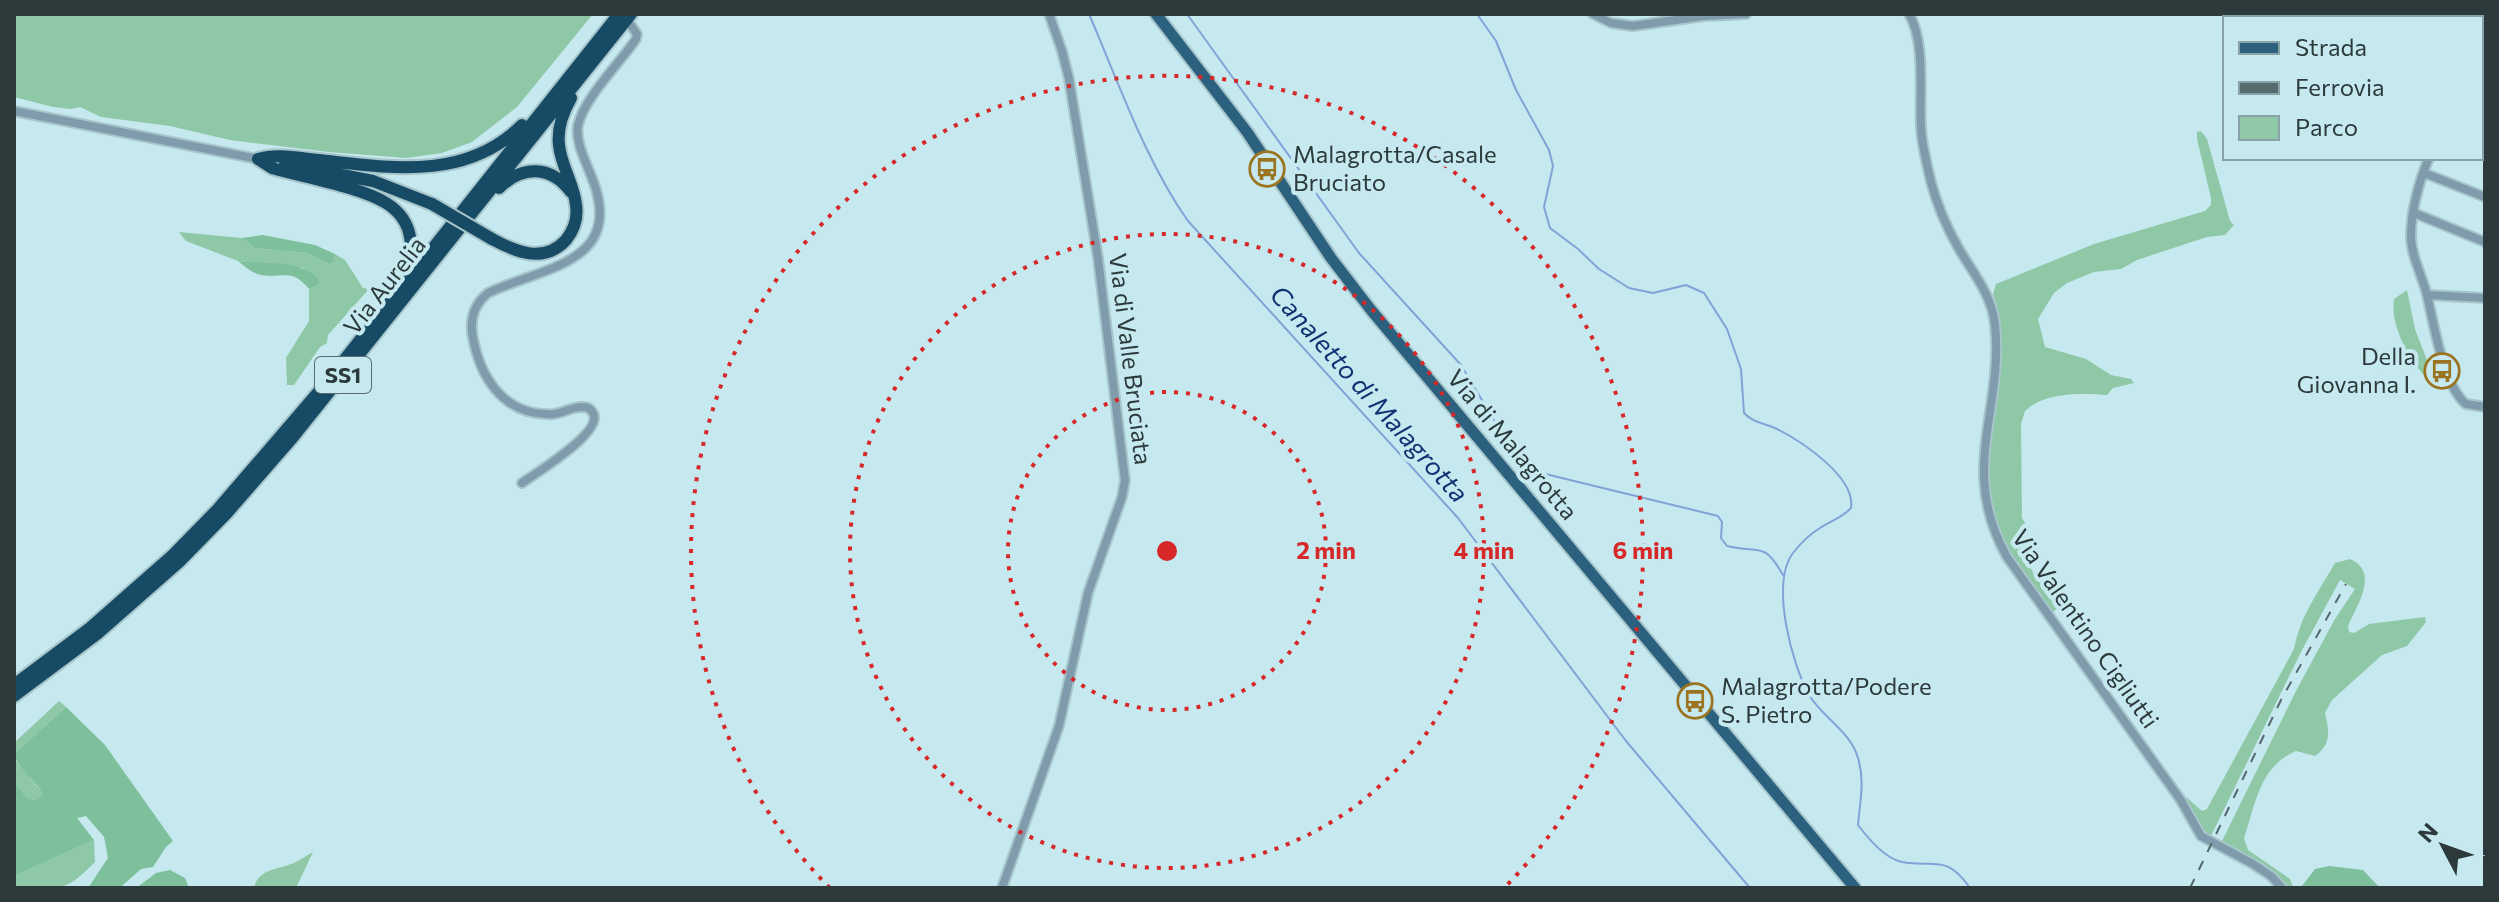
<svg xmlns="http://www.w3.org/2000/svg" width="2499" height="902" font-family="Commissioner,sans-serif">
<style>
.green{fill:#8fc8a7}
.forest{fill:#7dc09b}
.lines{fill:none;stroke-linecap:round;stroke-linejoin:round}
.stream{stroke:#82a2d8;stroke-width:2}
.minor-casing{stroke:#a7c6cb;stroke-width:12}
.major-casing{stroke:#a7c6cb;stroke-width:15}
.highway-casing{stroke:#a7c6cb;stroke-width:16}
.minor{stroke:#809bac;stroke-width:8}
.major{stroke:#2b607e;stroke-width:11}
.highway{stroke:#174a65;stroke-width:12}
.rail{stroke:#566a6d;stroke-width:2;stroke-dasharray:10 10;stroke-linecap:butt}
.highway-bridge-casing{stroke:#a7c6cb;stroke-width:16;stroke-linecap:butt}
.highway-bridge{stroke:#174a65;stroke-width:12}
.ring{fill:none;stroke:#d62828;stroke-width:4;stroke-dasharray:4 8}
.labels{text-anchor:middle;stroke-width:8;stroke-linejoin:round;paint-order:stroke}
.shield{fill:#c6e9ef;stroke:#5a6e72;stroke-width:2}
.shield-label{font-size:22px;font-weight:bold;fill:#2c3a3c}
.poi-label{font-size:24px;fill:#2c3a3c;stroke:#c6e9ef;text-anchor:start}
.street-label{font-size:24px;fill:#2c3a3c;stroke:#c6e9ef}
.water-label{font-size:26px;font-style:italic;fill:#0f3272;stroke:#c6e9ef}
.centre{fill:#d62828;stroke:#c6e9ef;stroke-width:4}
.ring-label{font-size:24px;text-anchor:middle;font-weight:bold;fill:#d62828;stroke:#c6e9ef;stroke-width:8;stroke-linejoin:round;paint-order:stroke}
</style>
<rect width="100%" height="100%" fill="#c6e9ef"/>
<!-- green -->
<path class="green" d="M16 14H593L517 107 472 142 442 153 406 158 329 152 230 140 170 126 101 117 80 107 71 109 53 107 14 97Z
M2201 131 2207 139 2230 221 2234 225 2225 235 2207 237 2137 260 2121 269 2094 272 2067 283 2054 293 2038 319 2045 347 2086 359 2111 375 2131 379 2134 383 2113 388 2107 395C2082 393 2044 392 2025 411L2021 424 2022 518 2029 529C2024 550 2027 563 2038 582L2062 587 2069 597 2050 615C2021 573 1989 531 1984 477 1983 466 1987 452 1988 441 1994 394 2010 339 1993 294L1996 284 2094 244 2205 211 2211 205V198L2197 139V132Z
M179 232 242 238 255 248 307 253 329 264 334 262 335 254 345 260 363 288 369 289 328 335 327 343 320 347 294 385H287L286 358 309 321V289L320 284 303 268 238 261 186 241Z
M2407 290 2415 329 2438 389C2415 371 2389 329 2394 299Z
M2350 559C2380 572 2357 605 2348 626L2349 632 2354 633 2369 624 2425 617 2426 622 2407 646 2382 655 2332 700 2325 713C2329 731 2332 744 2315 756L2296 751C2259 767 2256 803 2244 838L2248 850 2290 879 2293 887 2287 888C2269 868 2246 853 2220 845L2297 689 2335 619 2355 589 2340 580 2301 652 2210 838 2204 836 2184 798 2186 797 2202 811 2207 809 2294 649C2300 616 2319 591 2335 563Z
M59 701 66 707 14 754V743Z
M14 758 44 795 35 800 25 798 14 781Z
M94 840 95 862C63 895 58 888 14 888V876Z
M313 852 296 888H254C258 868 279 870 296 862 302 859 307 855 313 852Z"/>
<!-- forest -->
<path class="forest" d="M263 235 315 245 335 254 334 262 329 264 307 253 255 248 242 238Z
M238 261C260 264 313 259 320 284L309 289C291 267 283 279 261 275 252 273 245 267 238 261Z
M66 707 105 745 173 841 166 847 153 867 141 869 122 886 88 888 108 858 104 837 86 816 77 818 94 840 14 876V781L26 798 35 800 43 795C36 780 20 772 14 754Z
M2329 866 2363 870 2380 888H2304L2302 886 2315 869Z
M170 870 185 878 189 888H136L156 873Z"/>
<g class="lines">
<!-- stream -->
<path class="stream" d="M1089 14C1118 81 1146 162 1188 221L1458 518 1626 741 1750 888
M1187 14 1359 253 1461 365 1516 457 1533 471 1718 516 1722 522 1721 538 1727 546C1760 554 1763 540 1783 575
M1477 14 1496 41 1516 90 1549 150 1553 166 1544 207 1550 228 1578 249 1599 269 1629 288 1653 293 1686 285 1704 293 1727 329 1741 369 1744 413C1753 423 1765 423 1777 429 1801 441 1856 477 1851 508 1842 518 1830 521 1820 528 1810 534 1800 544 1793 553 1770 584 1792 664 1809 695 1822 717 1851 732 1858 758 1865 781 1860 801 1858 825 1868 838 1884 858 1902 862 1934 868 1946 853 1970 888"/>
<defs>
<path id="minor" d="M1593 14 1611 23 1633 26 1704 16 1746 14
M1909 14C1926 42 1919 95 1921 128 1922 145 1927 165 1931 182 1937 205 1947 228 1959 249 1973 273 1992 295 1995 325 2004 411 1958 469 2007 557L2180 799 2201 836 2253 864 2271 876 2282 888
M2436 14 2438 18
M2481 68 2485 70
M14 111 258 159
M2481 133 2485 134
M2429 158C2419 181 2411 211 2411 236 2411 256 2422 275 2427 295 2434 324 2443 385 2466 404L2485 407
M2424 173 2485 197
M2414 213 2485 242
M2427 295 2485 298
M522 483C536 473 604 432 593 413 591 409 588 407 583 407 573 406 564 413 554 414 508 417 483 383 474 343 469 324 472 306 488 293 543 267 626 263 592 178 586 162 575 142 578 125 585 97 620 63 636 39L637 34 630 24
M1002 888 1059 726 1088 593 1122 497 1125 480 1098 258 1069 79 1062 51 1049 14"/>
<path id="major" d="M1156 14 1247 132 1331 258 1371 310 1855 888"/>
<path id="highway" d="M258 159C278 153 298 158 319 160 390 168 466 181 522 125
M258 159 272 168C303 177 360 187 386 203 414 220 418 254 400 279
M285 164 373 181 432 204
M499 188C522 165 551 165 571 192
M492 239C516 252 544 264 566 240 574 230 578 218 576 205 574 184 561 166 559 145 557 128 563 112 571 98
M14 685 90 628 173 555 218 509 322 388 619 14
M14 696 97 634 179 562 226 514 293 437 631 14"/>
</defs>
<!-- minor casing -->
<use href="#minor" class="minor-casing"/>
<!-- major casing -->
<use href="#major" class="major-casing"/>
<!-- highway casing -->
<use href="#highway" class="highway-casing"/>
<!-- minor -->
<use href="#minor" class="minor"/>
<!-- major -->
<use href="#major" class="major"/>
<!-- highway -->
<use href="#highway" class="highway"/>
<!-- rail -->
<path class="rail" d="M2190 888 2281 700 2346 584"/>
<defs>
<path id="highway-bridge" d="M432 204 492 239"/>
</defs>
<!-- highway-bridge casing -->
<use href="#highway-bridge" class="highway-bridge-casing"/>
<!-- highway-bridge -->
<use href="#highway-bridge" class="highway-bridge"/>
</g>
<!-- distance rings -->
<g class="ring">
<circle cx="1167" cy="551" r="159"/>
<circle cx="1167" cy="551" r="317"/>
<path d="M830 888A476 476 0 1 1 1504 888"/>
</g>
<!-- icons -->
<defs>
<symbol id="bus-ring" viewBox="-11 -11 22 22"><circle r="9.5" fill="#c6e9ef" stroke="#9b7421" stroke-width="1.5"/><path d="M-5-6H5V4H4V6H2V4H-2V6H-4V4H-5ZM-3.5-4V0h7V-4ZM-3.5 1.2v1.5H-2V1.2ZM2 1.2v1.5H3.5V1.2Z" fill="#9b7421"/></symbol>
</defs>
<g fill-rule="evenodd">
<use href="#bus-ring" x="1247" y="149" width="40" height="40"/>
<use href="#bus-ring" x="2422" y="351" width="40" height="40"/>
<use href="#bus-ring" x="1675" y="681" width="40" height="40"/>
</g>
<g class="labels">
<!-- shield labels -->
<rect class="shield" x="315" y="357" width="56" height="36" rx="6"/>
<g class="shield-label">
<text x="343" y="383">SS1</text>
</g>
<!-- poi labels -->
<g class="poi-label">
<text x="1293" y="163">Malagrotta/Casale<tspan x="1293" dy="28">Bruciato</tspan></text>
<text x="2416" y="365" text-anchor="end">Della<tspan x="2416" dy="28">Giovanna I.</tspan></text>
<text x="1721" y="695">Malagrotta/Podere<tspan x="1721" dy="28">S. Pietro</tspan></text>
</g>
<!-- street labels -->
<g class="street-label">
<text transform="translate(385 286) rotate(-52)" y="8">Via Aurelia</text>
<text transform="translate(1130 359) rotate(83)" y="8">Via di Valle Bruciata</text>
<text transform="translate(1512 445) rotate(50)" y="8">Via di Malagrotta</text>
<text transform="translate(2085 629) rotate(55)" y="8">Via Valentino Cigliutti</text>
</g>
<!-- water labels -->
<g class="water-label">
<text transform="translate(1369 394) rotate(48)" y="9">Canaletto di Malagrotta</text>
</g>
</g>
<circle cx="1167" cy="551" r="12" class="centre"/>
<g class="ring-label">
<text x="1326" y="559">2 min</text>
<text x="1484" y="559">4 min</text>
<text x="1643" y="559">6 min</text>
</g>
<!-- border -->
<rect width="2499" height="902" fill="none" stroke="#2c3a3c" stroke-width="32"/>
<!-- legend -->
<rect x="2223" y="16" width="260" height="144" fill="#c6e9ef" stroke="#88a3a7" stroke-width="2"/>
<rect x="2239" y="42" width="40" height="12" fill="#2b607e" stroke="#88a3a7" stroke-width="2"/>
<text x="2295" y="56" font-size="24" fill="#2c3a3c">Strada</text>
<rect x="2239" y="82" width="40" height="12" fill="#566a6d" stroke="#88a3a7" stroke-width="2"/>
<text x="2295" y="96" font-size="24" fill="#2c3a3c">Ferrovia</text>
<rect x="2239" y="116" width="40" height="24" fill="#8fc8a7" stroke="#88a3a7" stroke-width="2"/>
<text x="2295" y="136" font-size="24" fill="#2c3a3c">Parco</text>
<!-- north arrow -->
<g transform="translate(2443 846) rotate(311)" stroke="#c6e9ef" stroke-width="6" paint-order="stroke">
<path d="M0-6L14 30L0 20L-14 30Z" fill="#2c3a3c"/>
<text y="-12" font-size="22" font-weight="bold" text-anchor="middle" fill="#2c3a3c">N</text>
</g>
</svg>
